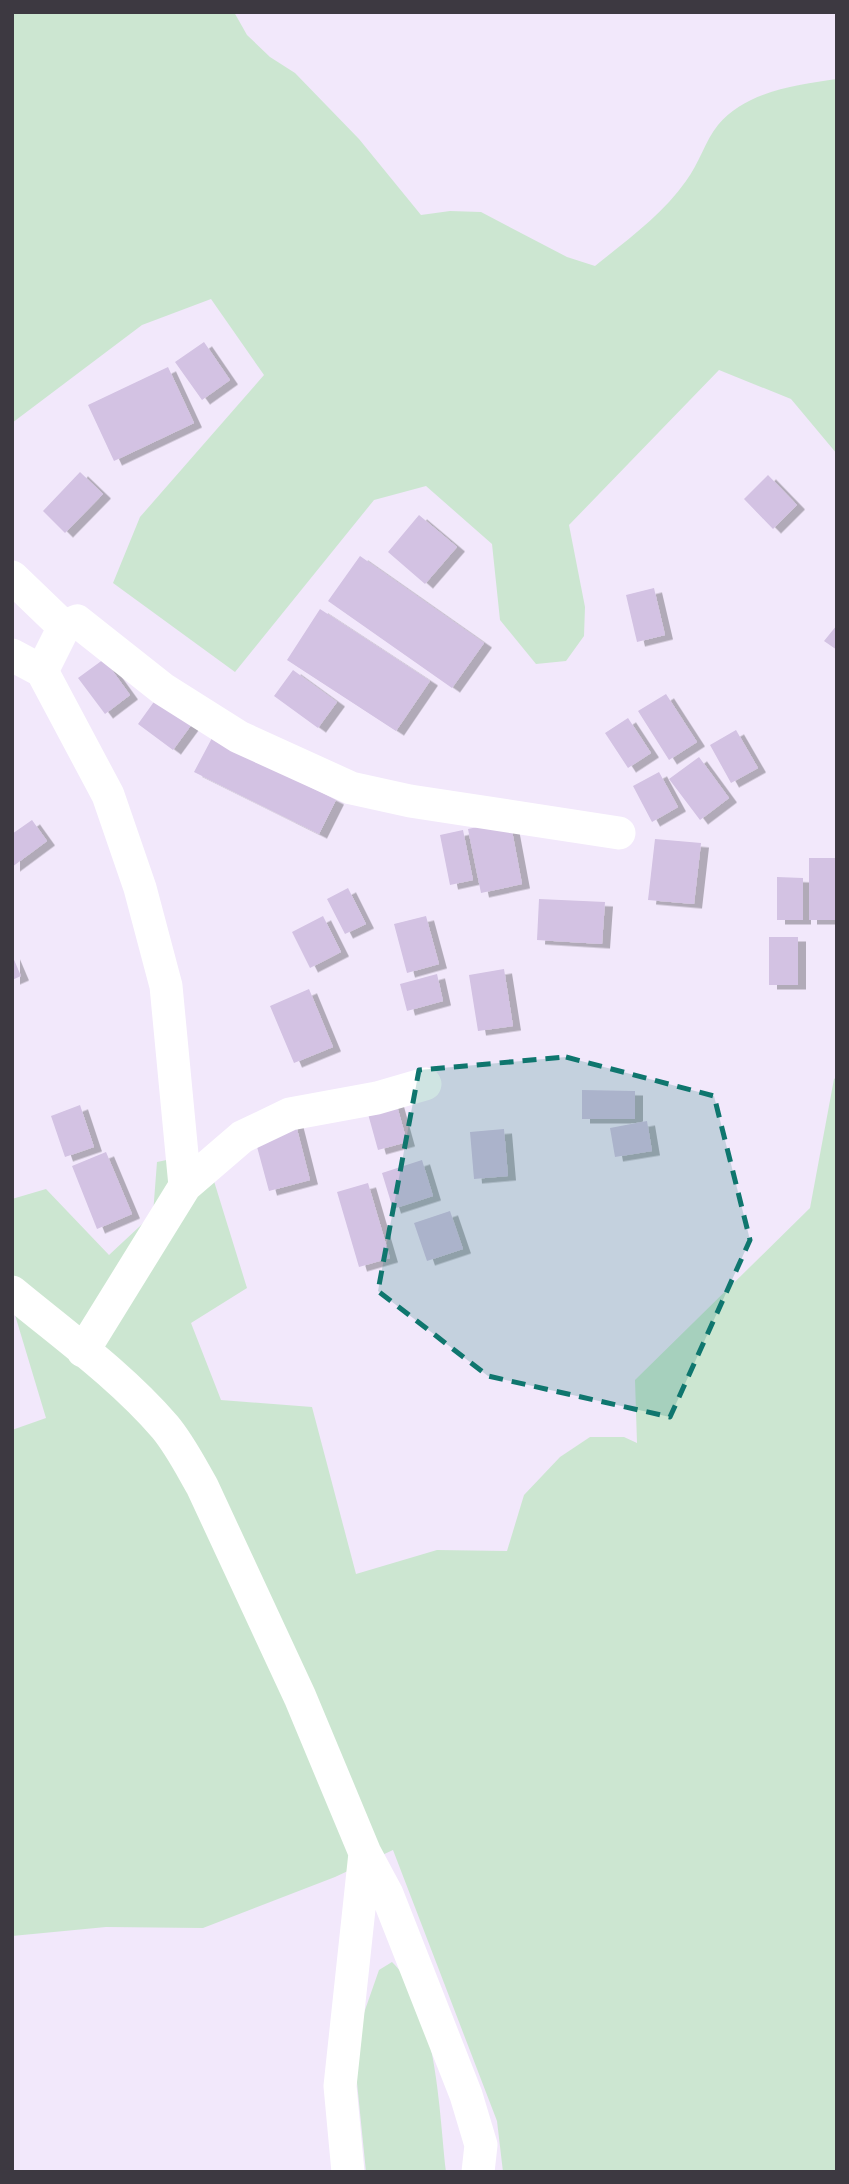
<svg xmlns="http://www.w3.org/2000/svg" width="849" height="2184" font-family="Commissioner,sans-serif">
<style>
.green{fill:#cce6d1}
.building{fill:#d3c2e3;filter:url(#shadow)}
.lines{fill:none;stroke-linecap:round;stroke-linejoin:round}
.path{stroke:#9e97a5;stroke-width:4.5;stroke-dasharray:3.5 5;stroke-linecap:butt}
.street{stroke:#fff;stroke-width:33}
.marked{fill:#0f766e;fill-opacity:0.2;stroke:#0f766e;stroke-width:5;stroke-dasharray:14 9;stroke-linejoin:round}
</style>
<defs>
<filter id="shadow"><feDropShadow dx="8" dy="4.5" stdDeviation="0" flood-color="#0004"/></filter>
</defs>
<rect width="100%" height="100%" fill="#f2e8fb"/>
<!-- green -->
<path class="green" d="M12 12H234L247 35 270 57 295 73 359 139 421 215 450 211 481 212 567 257 595 266C626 241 663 214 686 181 699 164 705 141 718 125 746 91 796 85 837 79V454L791 399 719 370 569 525 585 607 584 636 566 661 536 664 500 620 492 544 426 486 374 500 235 672 113 583 140 517 264 375 211 299 142 325 12 423Z
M837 1077V2172H503L497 2121 393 1850 335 1877 203 1928 106 1927 12 1936V1430L46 1418 12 1305V1199L46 1189 109 1255 153 1214 157 1162 205 1152 247 1288 191 1323 221 1400 312 1407 356 1574 437 1550 507 1551 524 1495 560 1457 590 1437H624L637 1443 635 1380 810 1208 834 1079Z
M392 1962C437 2005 439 2112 446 2172H366L355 2063 358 2030 379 1970Z"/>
<!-- building -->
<path class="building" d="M204 342 230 380 202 400 175 362Z
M168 367 194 423 114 461 88 405Z
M80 472 103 494 65 533 43 511Z
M768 475 797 505 773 529 744 499Z
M419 515 457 547 425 584 388 552Z
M360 556 484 643 452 688 328 601Z
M654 588 665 635 637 642 626 595Z
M320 609 430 681 396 731 287 660Z
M837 625V650L824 641Z
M104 659 130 695 105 714 78 678Z
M293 670 337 702 318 728 274 696Z
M666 694 697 742 669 760 638 711Z
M156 699 192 724 173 750 138 724Z
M628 718 651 753 628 768 605 733Z
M736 730 758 768 731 783 710 745Z
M212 738 336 800 319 834 194 772Z
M699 757 729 798 700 820 669 779Z
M659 772 678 807 652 822 633 786Z
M32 820 47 841 12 867V834Z
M510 820 522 884 481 893 468 829Z
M463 830 473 880 450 885 440 835Z
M655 839 701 843 694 904 648 900Z
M809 858H837V920H809Z
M777 877 803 878V920H777Z
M348 888 366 924 345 934 327 899Z
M539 899 605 902 602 944 537 940Z
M323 916 341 952 310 968 292 932Z
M426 916 439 964 407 973 394 924Z
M769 937H798V985H769Z
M12 955 21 976 12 980Z
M504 969 513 1026 478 1031 469 975Z
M437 974 443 1001 407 1011 400 984Z
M309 989 333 1047 294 1063 270 1006Z
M582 1090 635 1091V1119H582Z
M394 1095 407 1142 378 1150 365 1103Z
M80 1105 94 1147 65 1157 51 1116Z
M295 1121 310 1180 269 1191 253 1132Z
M647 1121 652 1151 615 1157 610 1128Z
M504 1129 508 1176 474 1179 470 1132Z
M106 1152 132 1214 97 1229 72 1166Z
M422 1160 433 1196 393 1209 382 1173Z
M368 1183 390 1258 359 1267 337 1192Z
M450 1211 463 1249 427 1261 414 1223Z"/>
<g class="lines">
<!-- path -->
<path class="path" d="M12 1394H13"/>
<!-- street -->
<path class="street" d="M12 577 64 627
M12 655 42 671 64 627 77 621 163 689 239 737 351 788 410 801 619 833
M42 671 108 795 140 888 166 986 185 1186
M12 1292C64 1335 121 1376 165 1427 180 1445 191 1467 202 1486L300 1697 365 1853 340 2086 348 2172
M83 1351 185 1186 242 1137 290 1114 377 1098 425 1084
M365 1853 387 1894 466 2095 481 2145 478 2172"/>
</g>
<!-- marked area -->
<path class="marked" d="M566 1057 714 1096 750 1240 670 1417 488 1376 378 1291 419 1070Z"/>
<!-- border -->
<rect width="849" height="2184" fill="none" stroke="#3d3941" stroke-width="28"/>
</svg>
